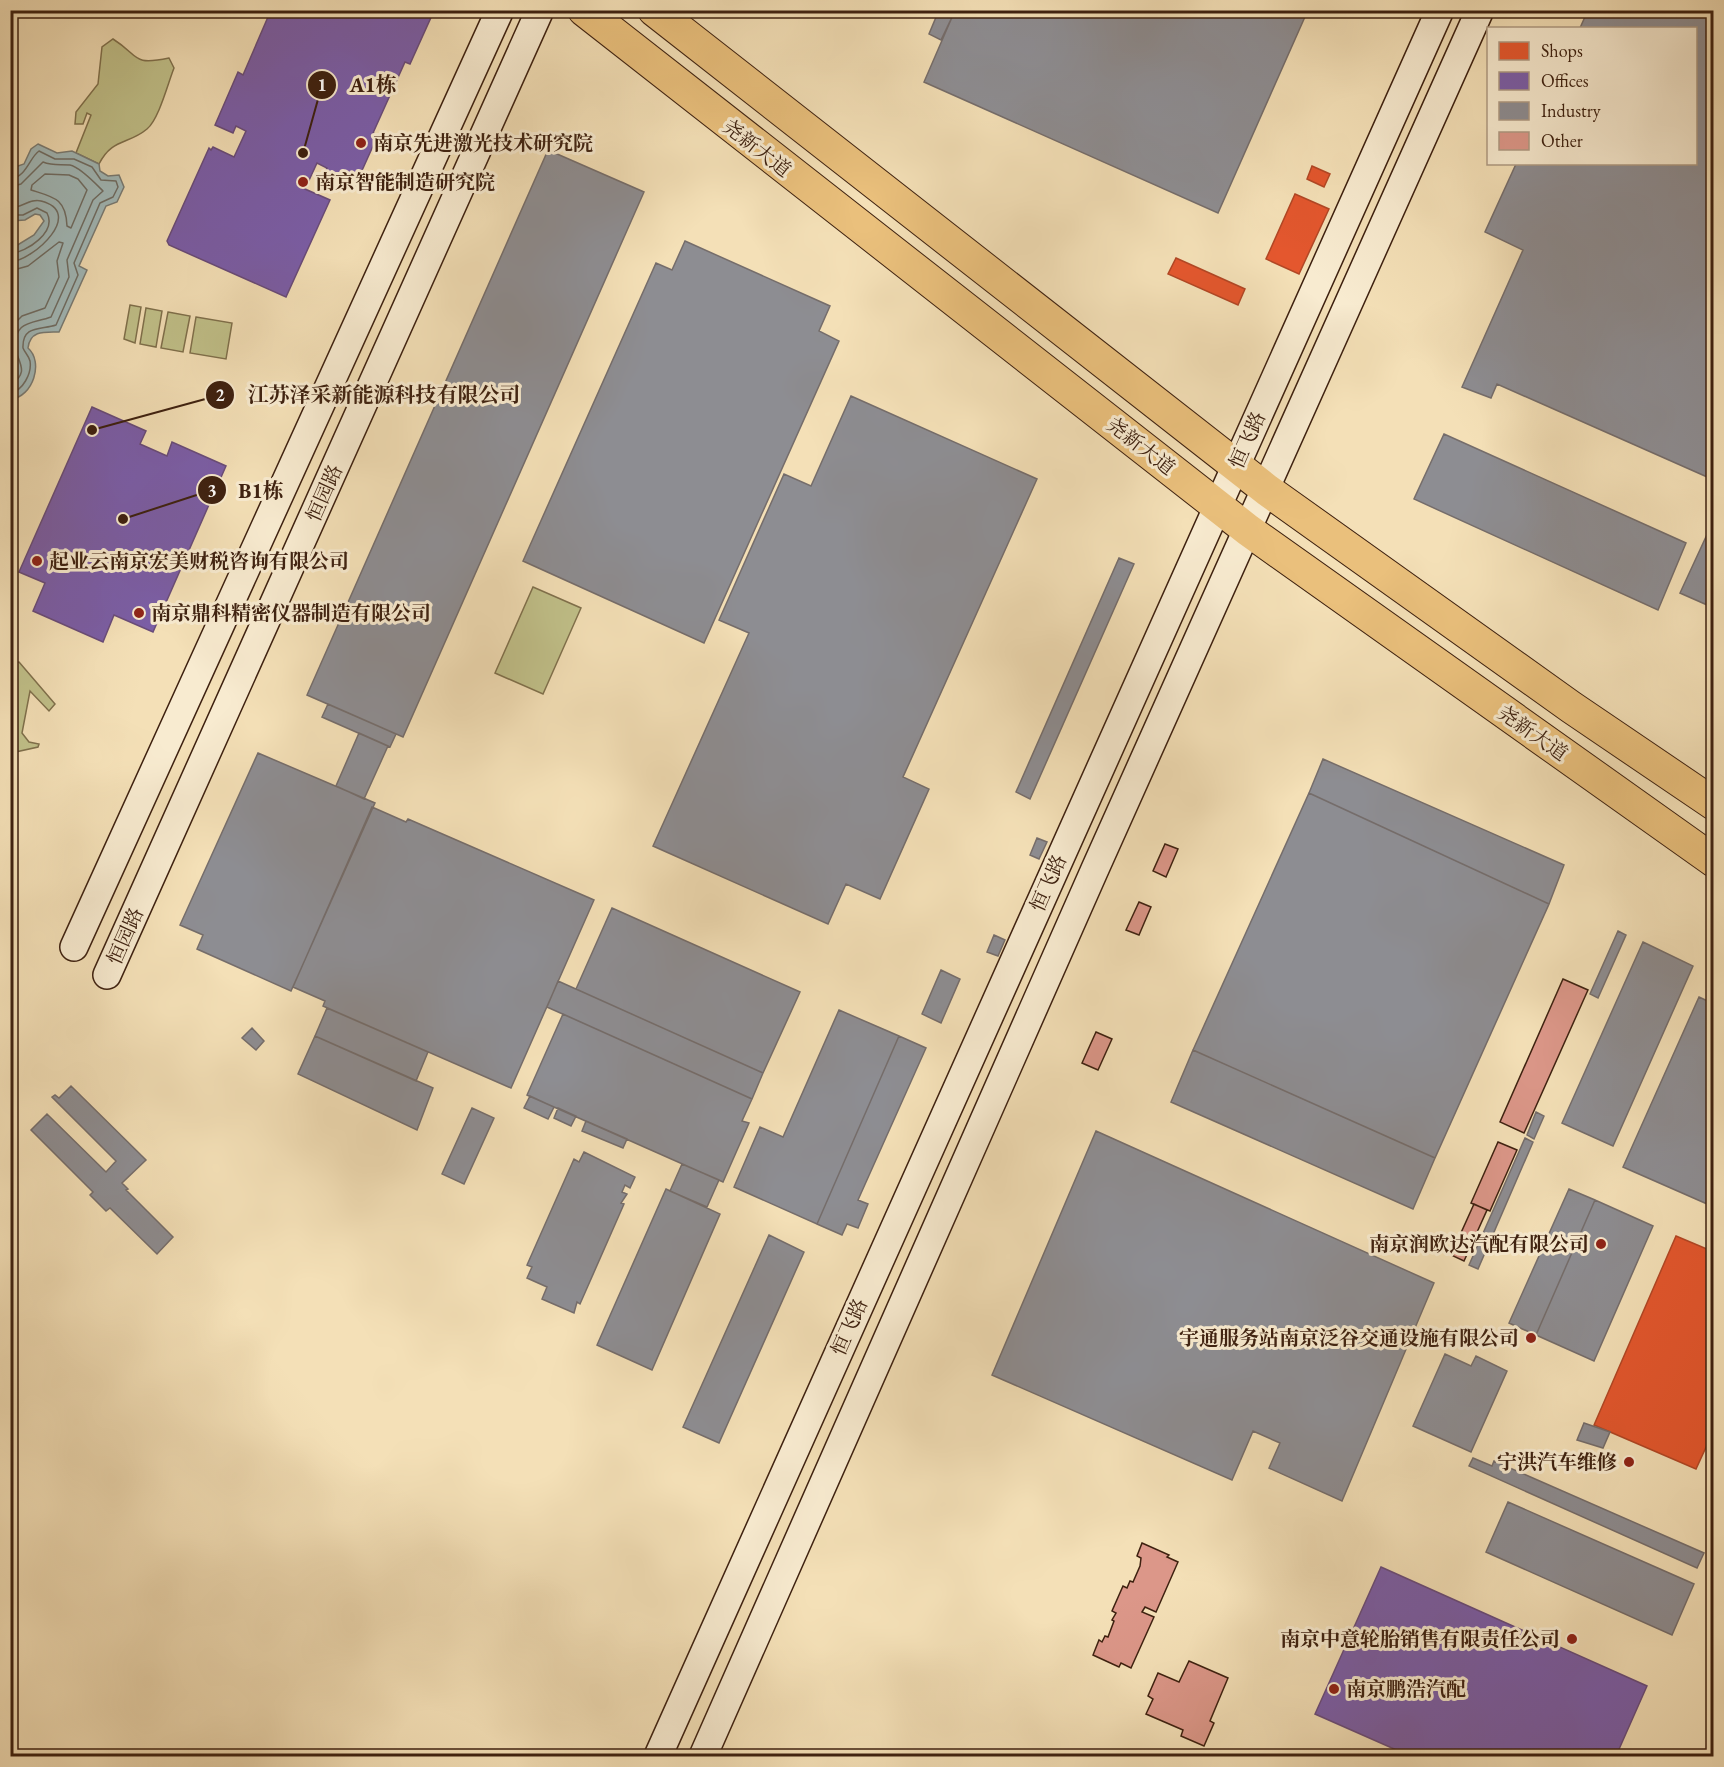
<svg xmlns="http://www.w3.org/2000/svg" width="1724" height="1767" font-family="'EB Garamond','Noto Serif SC',serif">
<style>
.green{fill:#c1c18a;stroke:#80714d;stroke-width:1.5}
.water{fill:#a2baba;stroke:#7a7d76;stroke-width:1.5}
.shops{fill:#e4572e;stroke:#b24725;stroke-width:1.5}
.offices{fill:#7b5ea7;stroke:#694c7a;stroke-width:1.5}
.industry{fill:#8d8d92;stroke:#756d6b;stroke-width:1.5}
.lines{fill:none;stroke-linecap:round;stroke-linejoin:round}
.shore{stroke:#706e65;stroke-width:1.5}
.building{fill:#dc9789;stroke:#3e2110;stroke-width:1.5}
.secondary-casing{stroke:#3e2110;stroke-width:30}
.primary-casing{stroke:#3e2110;stroke-width:34}
.secondary{stroke:#f8ebd0;stroke-width:27}
.primary{stroke:#eac07c;stroke-width:32}
.poi-dot{fill:#8f2418;stroke:#f8ebd0;stroke-width:2}
.labels{text-anchor:middle;stroke-width:6;stroke-linejoin:round;paint-order:stroke}
.poi-label{font-size:20px;font-weight:bold;fill:#3e2110;stroke:#f8ebd0;text-anchor:start}
.street-label{font-size:20px;fill:#3e2110;stroke:#f8ebd0}
.leader{fill:none;stroke:#3e2110;stroke-width:2}
.callout-dot{fill:#3e2110;stroke:#f8ebd0;stroke-width:2}
.mark-label{font-size:18px;text-anchor:middle;font-weight:bold;fill:#fff}
.callout-label{font-size:21px;text-anchor:middle;font-weight:bold;fill:#3e2110;stroke:#f8ebd0;stroke-width:6;stroke-linejoin:round;paint-order:stroke}
</style>
<rect width="100%" height="100%" fill="#f4e0b7"/>
<filter id="stains"><feTurbulence type="fractalNoise" baseFrequency=".00333" numOctaves="4"/><feColorMatrix values="0 0 0 0 .2 0 0 0 0 .09 0 0 0 0 .02 0 0 0 .5 -.17"/></filter>
<radialGradient id="worn" r=".72"><stop offset=".6" stop-color="#630" stop-opacity="0"/><stop offset="1" stop-color="#630" stop-opacity=".3"/></radialGradient>
<!-- green -->
<path class="green" d="M113 39C140 56 131 66 169 58L174 68C168 83 159 119 147 129 128 145 112 138 99 164L76 153 91 115 87 113 83 124H75L76 112 98 84 102 47Z
M130 305 141 307 135 343 124 339Z
M146 308 162 311 156 347 140 344Z
M168 312 190 316 183 352 161 348Z
M196 317 232 323 226 359 190 353Z
M533 587 581 608 543 694 495 673Z
M19 662 55 704 49 711 30 691 22 733 29 742 39 744 38 747 11 753V663Z"/>
<!-- water -->
<path class="water" d="M38 144 57 153 72 151 99 164 100 171 108 176 119 175 124 187 117 202 106 206 79 266 87 270 59 332C45 332 30 330 28 348 44 362 33 397 11 399V249L34 235 44 221 40 215 35 214 25 220 11 221V182L15 167 24 164 31 149Z"/>
<!-- shops -->
<path class="shops" d="M1312 166 1330 174 1324 187 1307 179Z
M1295 194 1329 209 1299 274 1266 259Z
M1176 258 1245 289 1238 305 1168 274Z
M1676 1236 1714 1252V1445L1708 1443 1696 1469 1594 1425Z"/>
<!-- offices -->
<path class="offices" d="M271 10H427L433 13 410 64 405 62 373 133 378 135 355 186 325 172 327 168 317 163 305 189 330 200 286 297 169 245 167 241 209 148 211 150 213 147 234 157 246 131 236 126 233 133 215 125 238 72 243 75Z
M92 407 146 431 140 444 167 456 172 442 226 466 153 632 114 615 103 642 33 611 45 583 19 572Z
M1381 1567 1647 1686 1616 1756H1410L1315 1714Z"/>
<!-- industry -->
<path class="industry" d="M939 10H1308L1218 213 924 82 953 15 941 40 929 34Z
M1588 10H1714V480L1497 384 1491 398 1462 387 1523 250 1485 232 1516 164H1696V28H1580Z
M548 150 644 192 403 737 307 695Z
M685 241 830 306 819 331 839 341 704 643 523 561 656 263 672 270Z
M851 396 1037 479 903 777 929 789 880 899 846 884 828 924 653 846 749 633 719 620 784 474 811 486Z
M1444 434 1686 543 1658 610 1414 499Z
M1711 526 1714 527V608L1680 593Z
M1119 558 1134 564 1030 799 1016 792Z
M328 704 396 734 390 747 322 717Z
M359 733 388 746 364 799 336 786Z
M258 753 375 803 291 991 197 949 203 935 180 925Z
M1323 759 1564 865 1549 904 1309 793Z
M1309 793 1549 904 1435 1158 1193 1050Z
M372 807 406 822 408 819 594 900 511 1088 323 1006 325 1001 293 987Z
M1037 838 1047 842 1039 859 1030 855Z
M612 908 800 992 763 1073 576 989Z
M1618 931 1626 935 1598 998 1590 994Z
M994 935 1005 940 998 956 987 952Z
M1643 942 1693 966 1613 1146 1562 1123Z
M941 970 960 979 941 1023 922 1014Z
M558 981 763 1073 752 1099 547 1007Z
M1699 997 1714 1004V1207L1623 1167Z
M327 1008 428 1052 416 1081 315 1036Z
M839 1010 899 1036 817 1224 734 1187 760 1127 783 1137Z
M563 1014 752 1099 742 1121 749 1123 723 1182 527 1095Z
M252 1028 264 1041 256 1050 242 1038Z
M315 1036 433 1088 417 1130 298 1074Z
M899 1036 926 1048 858 1200 868 1204 858 1228 847 1224 842 1235 817 1224Z
M1193 1050 1435 1158 1413 1209 1171 1102Z
M71 1086 146 1160 122 1183 128 1189 126 1190 173 1237 157 1254 110 1208 106 1211 90 1195 93 1192 31 1130 47 1114 106 1172 116 1161 52 1097 55 1095 59 1098Z
M530 1096 554 1107 548 1119 524 1108Z
M472 1108 494 1118 464 1184 442 1174Z
M558 1108 576 1116 571 1126 554 1118Z
M1536 1112 1544 1116 1534 1139 1527 1135Z
M586 1121 627 1139 623 1148 582 1131Z
M1096 1131 1434 1283 1342 1501 1269 1468 1280 1443 1253 1431 1232 1480 992 1375Z
M1525 1138 1533 1142 1478 1269 1469 1265Z
M584 1152 635 1177 630 1188 625 1185 622 1192 627 1194 621 1203 624 1204 580 1304 577 1302 574 1313 542 1299 547 1287 527 1278 532 1267 527 1265 574 1159 579 1162Z
M682 1164 719 1180 707 1207 670 1191Z
M666 1189 720 1214 652 1370 597 1345Z
M1569 1189 1595 1200 1536 1335 1509 1323Z
M1595 1200 1653 1226 1594 1361 1536 1335Z
M769 1235 804 1252 719 1443 683 1427Z
M1445 1354 1471 1366 1476 1356 1507 1371 1471 1452 1413 1426Z
M1584 1423 1610 1432 1603 1448 1577 1440Z
M1473 1458 1492 1466 1494 1461 1704 1553 1697 1568 1469 1466Z
M1508 1502 1694 1584 1672 1635 1486 1552Z"/>
<g class="lines">
<!-- shore -->
<path class="shore" d="M45 174 69 175 78 179 87 190 71 228 67 226C66 198 53 197 31 190L32 185Z
M10 179C27 177 29 158 39 151L55 159H74L92 167 101 180 116 181 118 187 113 197 100 203 74 263 78 275 56 325C41 330 22 325 23 348 25 353 29 356 30 361 32 373 23 391 10 393
M10 187 21 184 43 162C53 166 60 164 70 165 80 167 96 184 103 191L93 200 67 260 69 277 51 317C32 324 14 320 15 349 20 365 29 372 10 386
M10 208C22 208 30 198 41 201 85 212 35 260 10 262
M10 215H23L37 208 47 213C57 232 27 252 10 254
M10 271 28 266 59 242 63 243 57 261 59 277 45 308 22 316 10 328"/>
</g>
<!-- building -->
<path class="building" d="M1165 844 1178 849 1166 877 1153 871Z
M1139 902 1151 907 1139 935 1126 930Z
M1563 979 1588 990 1524 1133 1500 1122Z
M1096 1032 1112 1039 1098 1070 1082 1063Z
M1498 1142 1517 1150 1490 1211 1471 1203Z
M1474 1204 1487 1210 1464 1261 1451 1255Z
M1142 1543 1169 1555 1167 1557 1178 1562 1156 1612 1145 1607 1142 1612 1154 1617 1131 1668 1121 1663 1119 1667 1093 1655 1099 1640 1102 1642 1105 1636 1108 1637 1114 1621 1112 1620 1116 1613 1112 1611 1123 1586 1127 1588 1130 1581 1133 1582 1140 1566 1141 1558 1137 1556Z
M1189 1661 1228 1678 1210 1721 1214 1723 1204 1746 1181 1736 1183 1730 1146 1714 1153 1699 1148 1696 1158 1673 1179 1682Z"/>
<g class="lines">
<defs>
<path id="secondary" d="M74 947 500 10
M107 975 540 10
M658 1756 1440 10
M703 1756 1095 869 1480 10"/>
<path id="primary" d="M584 10 1248 530 1714 861
M654 10 1267 490 1571 707 1714 804"/>
</defs>
<!-- secondary casing -->
<use href="#secondary" class="secondary-casing"/>
<!-- primary casing -->
<use href="#primary" class="primary-casing"/>
<!-- secondary -->
<use href="#secondary" class="secondary"/>
<!-- primary -->
<use href="#primary" class="primary"/>
</g>
<!-- markers -->
<g class="poi-dot">
<circle cx="361" cy="143" r="6"/>
<circle cx="303" cy="182" r="6"/>
<circle cx="37" cy="561" r="6"/>
<circle cx="139" cy="613" r="6"/>
<circle cx="1601" cy="1244" r="6"/>
<circle cx="1531" cy="1338" r="6"/>
<circle cx="1629" cy="1462" r="6"/>
<circle cx="1572" cy="1639" r="6"/>
<circle cx="1334" cy="1689" r="6"/>
</g>
<g class="labels">
<!-- poi labels -->
<g class="poi-label">
<text x="373" y="150">南京先进激光技术研究院</text>
<text x="315" y="189">南京智能制造研究院</text>
<text x="49" y="568">起业云南京宏美财税咨询有限公司</text>
<text x="151" y="620">南京鼎科精密仪器制造有限公司</text>
<text x="1589" y="1251" text-anchor="end">南京润欧达汽配有限公司</text>
<text x="1519" y="1345" text-anchor="end">宇通服务站南京泛谷交通设施有限公司</text>
<text x="1617" y="1469" text-anchor="end">宁洪汽车维修</text>
<text x="1560" y="1646" text-anchor="end">南京中意轮胎销售有限责任公司</text>
<text x="1346" y="1696">南京鹏浩汽配</text>
</g>
<!-- street labels -->
<g class="street-label">
<text transform="translate(757 148) rotate(38)" y="7">尧新大道</text>
<text transform="translate(1247 440) rotate(-66)" y="7">恒飞路</text>
<text transform="translate(1141 446) rotate(38)" y="7">尧新大道</text>
<text transform="translate(324 493) rotate(-66)" y="7">恒园路</text>
<text transform="translate(1533 733) rotate(35)" y="7">尧新大道</text>
<text transform="translate(1048 883) rotate(-66)" y="7">恒飞路</text>
<text transform="translate(125 936) rotate(-66)" y="7">恒园路</text>
<text transform="translate(849 1327) rotate(-66)" y="7">恒飞路</text>
</g>
</g>
<!-- callouts -->
<path class="leader" d="M303 153L322 85M92 430L220 395M123 519L212 490"/>
<g class="callout-dot">
<circle cx="303" cy="153" r="6"/>
<circle cx="92" cy="430" r="6"/>
<circle cx="123" cy="519" r="6"/>
<circle cx="322" cy="85" r="15"/>
<circle cx="220" cy="395" r="15"/>
<circle cx="212" cy="490" r="15"/>
</g>
<g class="mark-label">
<text x="322" y="91">1</text>
<text x="220" y="401">2</text>
<text x="212" y="497">3</text>
</g>
<g class="callout-label">
<text x="373" y="92">A1栋</text>
<text x="384" y="402">江苏泽采新能源科技有限公司</text>
<text x="261" y="498">B1栋</text>
</g>
<!-- margin -->
<rect width="1724" height="1767" fill="none" stroke="#f4e0b7" stroke-width="36"/>
<rect x="12" y="12" width="1700" height="1743" fill="none" stroke="#3e2110" stroke-width="3"/>
<rect x="18" y="18" width="1688" height="1731" fill="none" stroke="#3e2110" stroke-width="1.5"/>
<!-- legend -->
<rect x="1487" y="27" width="210" height="138" fill="#f8ebd0" stroke="#ae9a83" stroke-width="1.5"/>
<rect x="1499" y="42" width="30" height="18" fill="#e4572e" stroke="#ae9a83" stroke-width="1.5"/>
<text x="1541" y="57" font-size="18" fill="#3e2110">Shops</text>
<rect x="1499" y="72" width="30" height="18" fill="#7b5ea7" stroke="#ae9a83" stroke-width="1.5"/>
<text x="1541" y="87" font-size="18" fill="#3e2110">Offices</text>
<rect x="1499" y="102" width="30" height="18" fill="#8d8d92" stroke="#ae9a83" stroke-width="1.5"/>
<text x="1541" y="117" font-size="18" fill="#3e2110">Industry</text>
<rect x="1499" y="132" width="30" height="18" fill="#dc9789" stroke="#ae9a83" stroke-width="1.5"/>
<text x="1541" y="147" font-size="18" fill="#3e2110">Other</text>
<rect width="100%" height="100%" filter="url(#stains)"/>
<rect width="100%" height="100%" fill="url(#worn)"/>
</svg>
